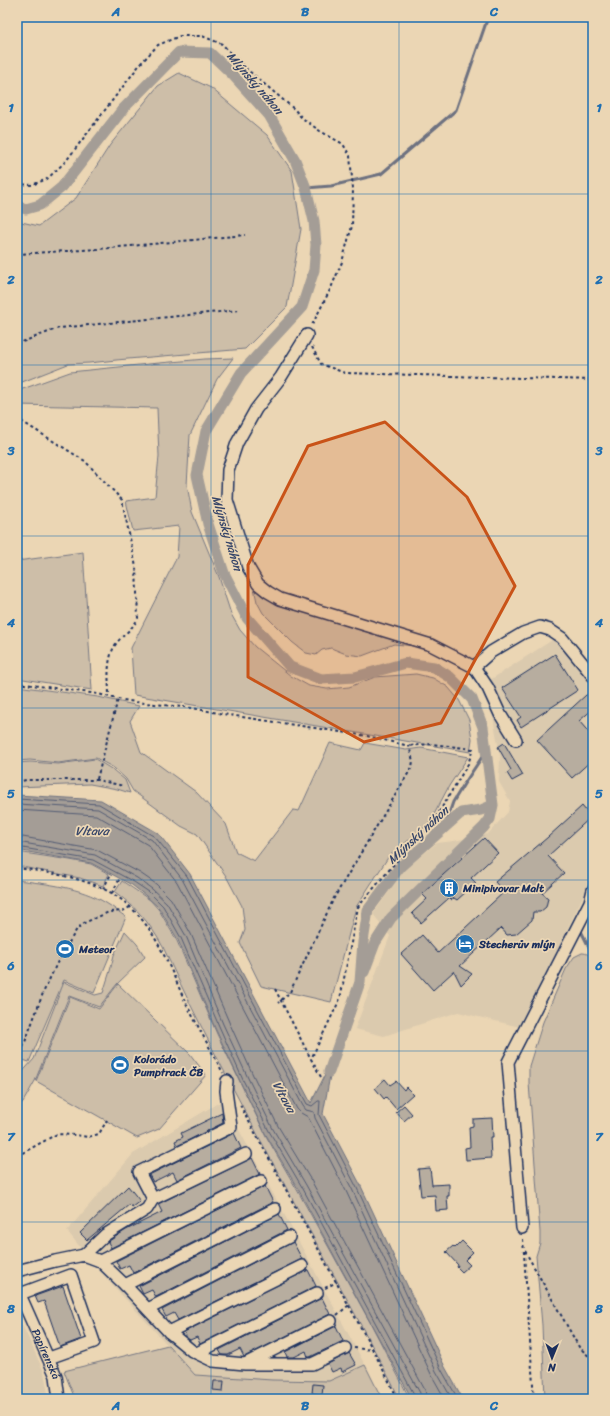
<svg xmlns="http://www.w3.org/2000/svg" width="610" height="1416" font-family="Sriracha,sans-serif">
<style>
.built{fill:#dbcaae}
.green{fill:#cdbea8;stroke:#747683}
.water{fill:#a49d96;stroke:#6d7180}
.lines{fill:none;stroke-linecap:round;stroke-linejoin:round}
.shore{stroke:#525b74;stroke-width:1}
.stream{stroke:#6d7180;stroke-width:3}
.canal{stroke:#a49d96;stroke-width:11}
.building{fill:#b7ad9f;stroke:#1b2f5e}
.minor-casing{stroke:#1b2f5e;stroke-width:14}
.path{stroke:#1b2f5e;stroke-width:2;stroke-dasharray:3 3;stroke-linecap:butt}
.minor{stroke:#ebd6b4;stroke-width:11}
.marked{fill:#c95318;fill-opacity:0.2;stroke:#c95318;stroke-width:3;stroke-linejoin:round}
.grid{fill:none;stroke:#1f6fb2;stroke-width:1;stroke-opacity:0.55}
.labels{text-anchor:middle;stroke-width:3.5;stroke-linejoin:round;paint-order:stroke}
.poi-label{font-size:11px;font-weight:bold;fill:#1b2f5e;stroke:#ebd6b4;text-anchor:start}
.street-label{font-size:11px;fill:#1b2f5e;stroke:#ebd6b4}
.water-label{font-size:12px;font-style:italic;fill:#364569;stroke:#ebd6b4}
.neatline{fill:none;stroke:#1f6fb2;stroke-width:1.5}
.grid-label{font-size:13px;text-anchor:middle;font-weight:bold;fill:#1f6fb2}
</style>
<rect width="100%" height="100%" fill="#ebd6b4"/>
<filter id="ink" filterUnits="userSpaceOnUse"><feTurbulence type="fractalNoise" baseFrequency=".025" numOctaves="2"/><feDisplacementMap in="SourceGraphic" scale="8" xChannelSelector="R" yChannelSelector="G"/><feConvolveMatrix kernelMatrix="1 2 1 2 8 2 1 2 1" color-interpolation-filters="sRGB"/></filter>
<g filter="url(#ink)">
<!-- built -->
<path class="built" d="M557 637 593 688V881L592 884 587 888 520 1027 458 1012 384 1036 355 1029 390 936 373 914 405 869 437 843 454 841 488 834 508 812 510 801 499 782 500 756 493 717 479 687Z
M223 1100 365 1365 329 1381 272 1380 195 1375 98 1269 67 1231 133 1154Z
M17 1314 44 1372 49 1399H17Z"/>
<!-- green -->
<path class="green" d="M179 73 211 88 267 135 292 171 301 229 287 307 245 349 116 360 89 363 68 364 17 384V221L39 226 76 198 110 145 158 86Z
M233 358 217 379 190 435 187 485 192 512 219 577 231 614 240 630 255 647 291 676 309 686 327 689 349 687 375 677 416 674 433 678 448 687 459 700 469 720 472 739 470 752 134 695 131 648 177 557 179 526 133 531 126 501 155 497 159 456 157 408 17 405V391L70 372 148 364 205 359Z
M83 552 92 690 17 678V561Z
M254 588 261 595 286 605 426 647 394 644 362 656 346 654 331 648 322 650 316 655 306 653 292 642 263 613 257 602Z
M17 686 98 697 139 706 130 721 141 752 196 792 226 824 236 852 254 861 293 810 299 811 330 743 361 750 365 743 406 750 421 748 468 757 449 786 429 824 389 856 356 907 331 1002 261 986 240 943 245 930 242 906 226 876 197 834 181 826 133 791 126 779 114 768 96 758 58 763 30 760 17 761Z
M95 759 113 770 125 780 130 793 117 789 90 784 17 787V763L30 762 58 764Z
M17 852 70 860 91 864 109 874 103 886 80 878 17 866Z
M17 880C47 884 80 887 106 903 113 907 120 913 126 917L94 993 64 980 29 1062 17 1058Z
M122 881 150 900 159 910 177 941 217 1034 266 1136 300 1195 371 1324 410 1399H400C322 1248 234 1101 163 947 149 922 138 909 115 892Z
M125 931 137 944 145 957 117 984 99 1007 69 996 35 1081 23 1102 17 1107V1078L34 1059 64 982 95 995 103 993 110 971 114 955Z
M582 953C587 953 590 955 593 960V1399H545L542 1325 536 1256 540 1243V1232L529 1083V1066L543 1022 566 969 574 957Z
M118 984 190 1054 206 1075 159 1129 137 1138 36 1081 70 997 99 1009Z
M168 1345 195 1375 272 1380 329 1381 365 1365 382 1399H75L64 1371Z"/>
<!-- water -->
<path class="water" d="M17 795 101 800 158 833 190 874 311 1103 333 1059 323 1114 360 1184 445 1367 463 1399H412L298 1189 265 1133 240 1081 215 1028 178 940 159 908 146 896 132 885 91 863 17 850Z"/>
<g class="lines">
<!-- shore -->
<path class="shore" d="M17 799 99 804 155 837 187 876 307 1104 312 1106 318 1101H320L319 1115 356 1186 441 1369 458 1399
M17 804 98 809 152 840 182 879 303 1106 306 1110 314 1112 315 1118 352 1189 436 1371 452 1399
M17 810 96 815 148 845 177 882 297 1109 301 1113 308 1117 346 1191 431 1374 445 1399
M17 836 97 850 140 873 156 884 171 899 191 934 229 1022 253 1075 278 1126 312 1182 425 1390 427 1399
M17 842 95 855 137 878 152 889 167 903 186 936 223 1024 248 1078 273 1129 306 1185 420 1393 421 1399
M17 847 93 860 134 882 149 892 163 906 181 938 219 1026 243 1080 269 1131 302 1187 415 1396 416 1399"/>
<!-- stream -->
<path class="stream" d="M306 188 331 186 381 174 456 110 488 17
M444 828 453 802 464 784 486 751
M581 931 593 955"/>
<!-- canal -->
<path class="canal" d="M17 206 26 209 40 205 62 187 123 109 179 52 210 53 233 75 269 115 295 160 306 188 314 221 316 245 314 270 302 307 241 373 206 431 197 475 208 524 224 573 247 618 290 667 321 679 355 677 406 663 434 667 450 677 472 699 483 727 493 805 481 810 461 813 400 867 368 910 363 942 360 982 329 1072
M364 972 375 943 391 918 484 827 490 819 493 805"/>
</g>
<!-- building -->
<path class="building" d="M555 654 578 690 521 727 517 720 521 717 502 688Z
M593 694V709L579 721 593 737V759L572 778 537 740 586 695Z
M504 743 523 775 512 781 507 773 511 770 498 747Z
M582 806 591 817 548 856 564 873 542 893 548 898 546 907 540 912H533L532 920 516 934 507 935 501 928 460 966 472 974 461 985 454 971 433 990 401 954 422 935 438 953 504 892 495 882 548 837Z
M484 838 498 853 471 878 476 883 457 900 454 898 451 900 449 898 421 923 412 913 427 899 422 894Z
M385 1079 390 1085 396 1081 404 1090 406 1087 413 1094 396 1109 386 1097 384 1099 375 1088Z
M404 1105 412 1114 404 1121 396 1112Z
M222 1113 223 1123 177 1146 175 1141 183 1137 181 1133Z
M492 1118 493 1137H490L491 1158 466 1160 465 1148 470 1147 469 1127 473 1126V1119Z
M234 1133 241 1148 177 1180 173 1172 153 1182 149 1175Z
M252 1158 260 1174 111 1248 108 1242 109 1241 126 1230 162 1212 158 1204Z
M430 1168 432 1185 449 1184V1196H447L448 1210 436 1211 435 1195 421 1196 418 1169Z
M128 1186 140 1201 132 1207 130 1204 87 1240 80 1233Z
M265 1186 273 1202 133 1273 129 1265 120 1269 116 1261Z
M279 1214 287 1230 156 1297 152 1290 143 1294 139 1286Z
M462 1241 473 1252 465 1260 470 1265 462 1272 457 1267 458 1265 446 1252 453 1246 455 1248Z
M293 1242 302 1259 178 1320 174 1313 166 1317 162 1310Z
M308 1270 316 1286 200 1344 197 1337 190 1340 187 1338 184 1332Z
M63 1286 81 1339 60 1347 44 1301 38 1303 35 1296Z
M322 1298 330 1314 244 1357 240 1349 228 1355H222L219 1350Z
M336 1326 343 1341 310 1357H308L306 1351 294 1357H287L285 1352Z
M349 1353 356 1365 342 1372 341 1368 332 1372 328 1364Z
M214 1381H224L223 1391 213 1390Z
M313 1384 323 1385 322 1395 312 1393Z"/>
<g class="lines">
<defs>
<g id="minor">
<path d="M307 335 281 377 256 409 237 443 228 470 227 500 248 567 258 584 268 592 280 599 431 645 474 667 488 688 500 714 516 740"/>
<path d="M474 667 491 652 523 633 540 627 550 630 562 638 593 676"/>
<path d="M153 1199 139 1172 231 1127 226 1091 227 1081"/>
<path d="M522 1228 508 1062 590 902 593 890"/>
<path d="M84 1255 105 1235 147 1209 153 1199 246 1154"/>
<path d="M100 1261 261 1181"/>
<path d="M17 1271 55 1261 84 1255 100 1261 125 1285 169 1332 192 1351 213 1361 245 1364H312L345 1348"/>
<path d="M125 1285 275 1209"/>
<path id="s1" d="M17 1288 56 1376 59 1399"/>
<path d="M20 1294 71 1275 94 1342 49 1358"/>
<path d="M148 1309 289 1237"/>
<path d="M169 1332 302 1266"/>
<path d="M197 1353 317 1293"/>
<path d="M247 1363 331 1321"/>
</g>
</defs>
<!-- minor casing -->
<use href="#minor" class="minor-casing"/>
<!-- path -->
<path class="path" d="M17 184 32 185 47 179 66 161 141 63 158 45 180 36H202L222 44 243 66 294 109 302 118 320 131 343 144 350 156 353 189 352 226 342 262 331 288 311 327
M17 254 99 249 245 235
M17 344 59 328 239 310
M312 347 321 364 345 373 593 380
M17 417 21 421 85 461 122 500 136 567 138 618C133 630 120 636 114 647 106 663 109 680 109 697
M17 683 98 694 118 699 136 702 192 708 229 715 367 736 409 746 413 761 412 767 334 898 290 992 278 1003
M97 779 118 699
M17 782 26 780H97L124 786
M17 868C47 872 87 878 113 894 153 918 167 963 186 1003 198 1027 211 1050 223 1073
M103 889 111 874
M112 893 120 878
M275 989 311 1059
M17 1042 24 1045
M17 1064 43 993 58 961 77 929 84 923 109 912 123 911 130 907
M321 1077 311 1059 340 999 358 907 395 863 430 827 468 764 473 749 432 744 409 746
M240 1105 373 1350 398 1399
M17 1156 57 1134 75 1135 88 1137 99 1134 107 1120
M523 1239 534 1399
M525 1251 579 1347 593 1360
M325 1288 337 1282
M337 1315 349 1305
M354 1348 373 1350"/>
<!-- minor -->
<use href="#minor" class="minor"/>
</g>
</g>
<!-- marked area -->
<path class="marked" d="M385 422 467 497 515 586 441 723 364 742 248 677V565L308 446Z"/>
<!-- grid -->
<path class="grid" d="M211 17V1399M399 17V1399M17 194H593M17 365H593M17 536H593M17 708H593M17 880H593M17 1051H593M17 1222H593"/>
<!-- icons -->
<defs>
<symbol id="building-disc" viewBox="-11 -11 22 22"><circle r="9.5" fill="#1f6fb2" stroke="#ebd6b4"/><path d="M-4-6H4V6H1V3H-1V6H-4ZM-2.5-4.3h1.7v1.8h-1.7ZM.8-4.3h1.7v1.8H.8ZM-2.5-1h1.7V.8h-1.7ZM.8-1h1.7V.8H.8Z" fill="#fff"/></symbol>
<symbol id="hotel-disc" viewBox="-11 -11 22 22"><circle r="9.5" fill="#1f6fb2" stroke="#ebd6b4"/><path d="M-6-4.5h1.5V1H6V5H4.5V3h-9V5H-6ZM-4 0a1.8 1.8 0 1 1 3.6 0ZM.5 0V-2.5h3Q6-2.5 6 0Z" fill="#fff"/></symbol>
<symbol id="stadium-disc" viewBox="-11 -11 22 22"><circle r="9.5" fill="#1f6fb2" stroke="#ebd6b4"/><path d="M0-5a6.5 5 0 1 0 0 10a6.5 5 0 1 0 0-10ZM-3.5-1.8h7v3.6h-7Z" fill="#fff"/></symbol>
</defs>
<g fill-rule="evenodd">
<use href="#building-disc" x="438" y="877" width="22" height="22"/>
<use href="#hotel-disc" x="454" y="933" width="22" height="22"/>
<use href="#stadium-disc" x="54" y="938" width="22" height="22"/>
<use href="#stadium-disc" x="109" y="1054" width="22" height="22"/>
</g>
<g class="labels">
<!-- poi labels -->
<g class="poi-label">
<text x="463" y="892">Minipivovar Malt</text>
<text x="479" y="948">Stecherův mlýn</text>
<text x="79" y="953">Meteor</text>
<text x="134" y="1063">Kolorádo<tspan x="134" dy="13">Pumptrack ČB</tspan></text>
</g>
<!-- street labels -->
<g class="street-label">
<text dy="4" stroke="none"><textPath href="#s1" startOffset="72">Papírenská</textPath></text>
</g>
<!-- water labels -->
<g class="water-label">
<text transform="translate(255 83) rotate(49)" y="4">Mlýnský náhon</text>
<text transform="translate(227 533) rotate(73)" y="4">Mlýnský náhon</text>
<text x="92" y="835">Vltava</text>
<text transform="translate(418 835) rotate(-43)" y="4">Mlýnský náhon</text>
<text transform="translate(284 1097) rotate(61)" y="4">Vltava</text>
</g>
</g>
<!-- margin -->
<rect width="610" height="1416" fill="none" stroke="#ebd6b4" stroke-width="44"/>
<!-- north arrow -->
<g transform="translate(552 1358) rotate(181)" stroke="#ebd6b4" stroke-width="3" paint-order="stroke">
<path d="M0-3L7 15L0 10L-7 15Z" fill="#1b2f5e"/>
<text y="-6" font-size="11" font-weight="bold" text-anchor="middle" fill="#1b2f5e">N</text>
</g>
<rect x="22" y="22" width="566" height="1372" class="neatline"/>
<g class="grid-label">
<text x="116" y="16">A</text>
<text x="305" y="16">B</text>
<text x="494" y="16">C</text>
<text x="11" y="112">1</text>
<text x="599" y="112">1</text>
<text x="11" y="284">2</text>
<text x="599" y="284">2</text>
<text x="11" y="455">3</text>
<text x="599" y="455">3</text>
<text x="11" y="627">4</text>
<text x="599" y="627">4</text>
<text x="11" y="798">5</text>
<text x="599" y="798">5</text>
<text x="11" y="970">6</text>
<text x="599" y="970">6</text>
<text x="11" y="1141">7</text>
<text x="599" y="1141">7</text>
<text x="11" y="1313">8</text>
<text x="599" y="1313">8</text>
<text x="116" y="1410">A</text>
<text x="305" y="1410">B</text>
<text x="494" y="1410">C</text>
</g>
</svg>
